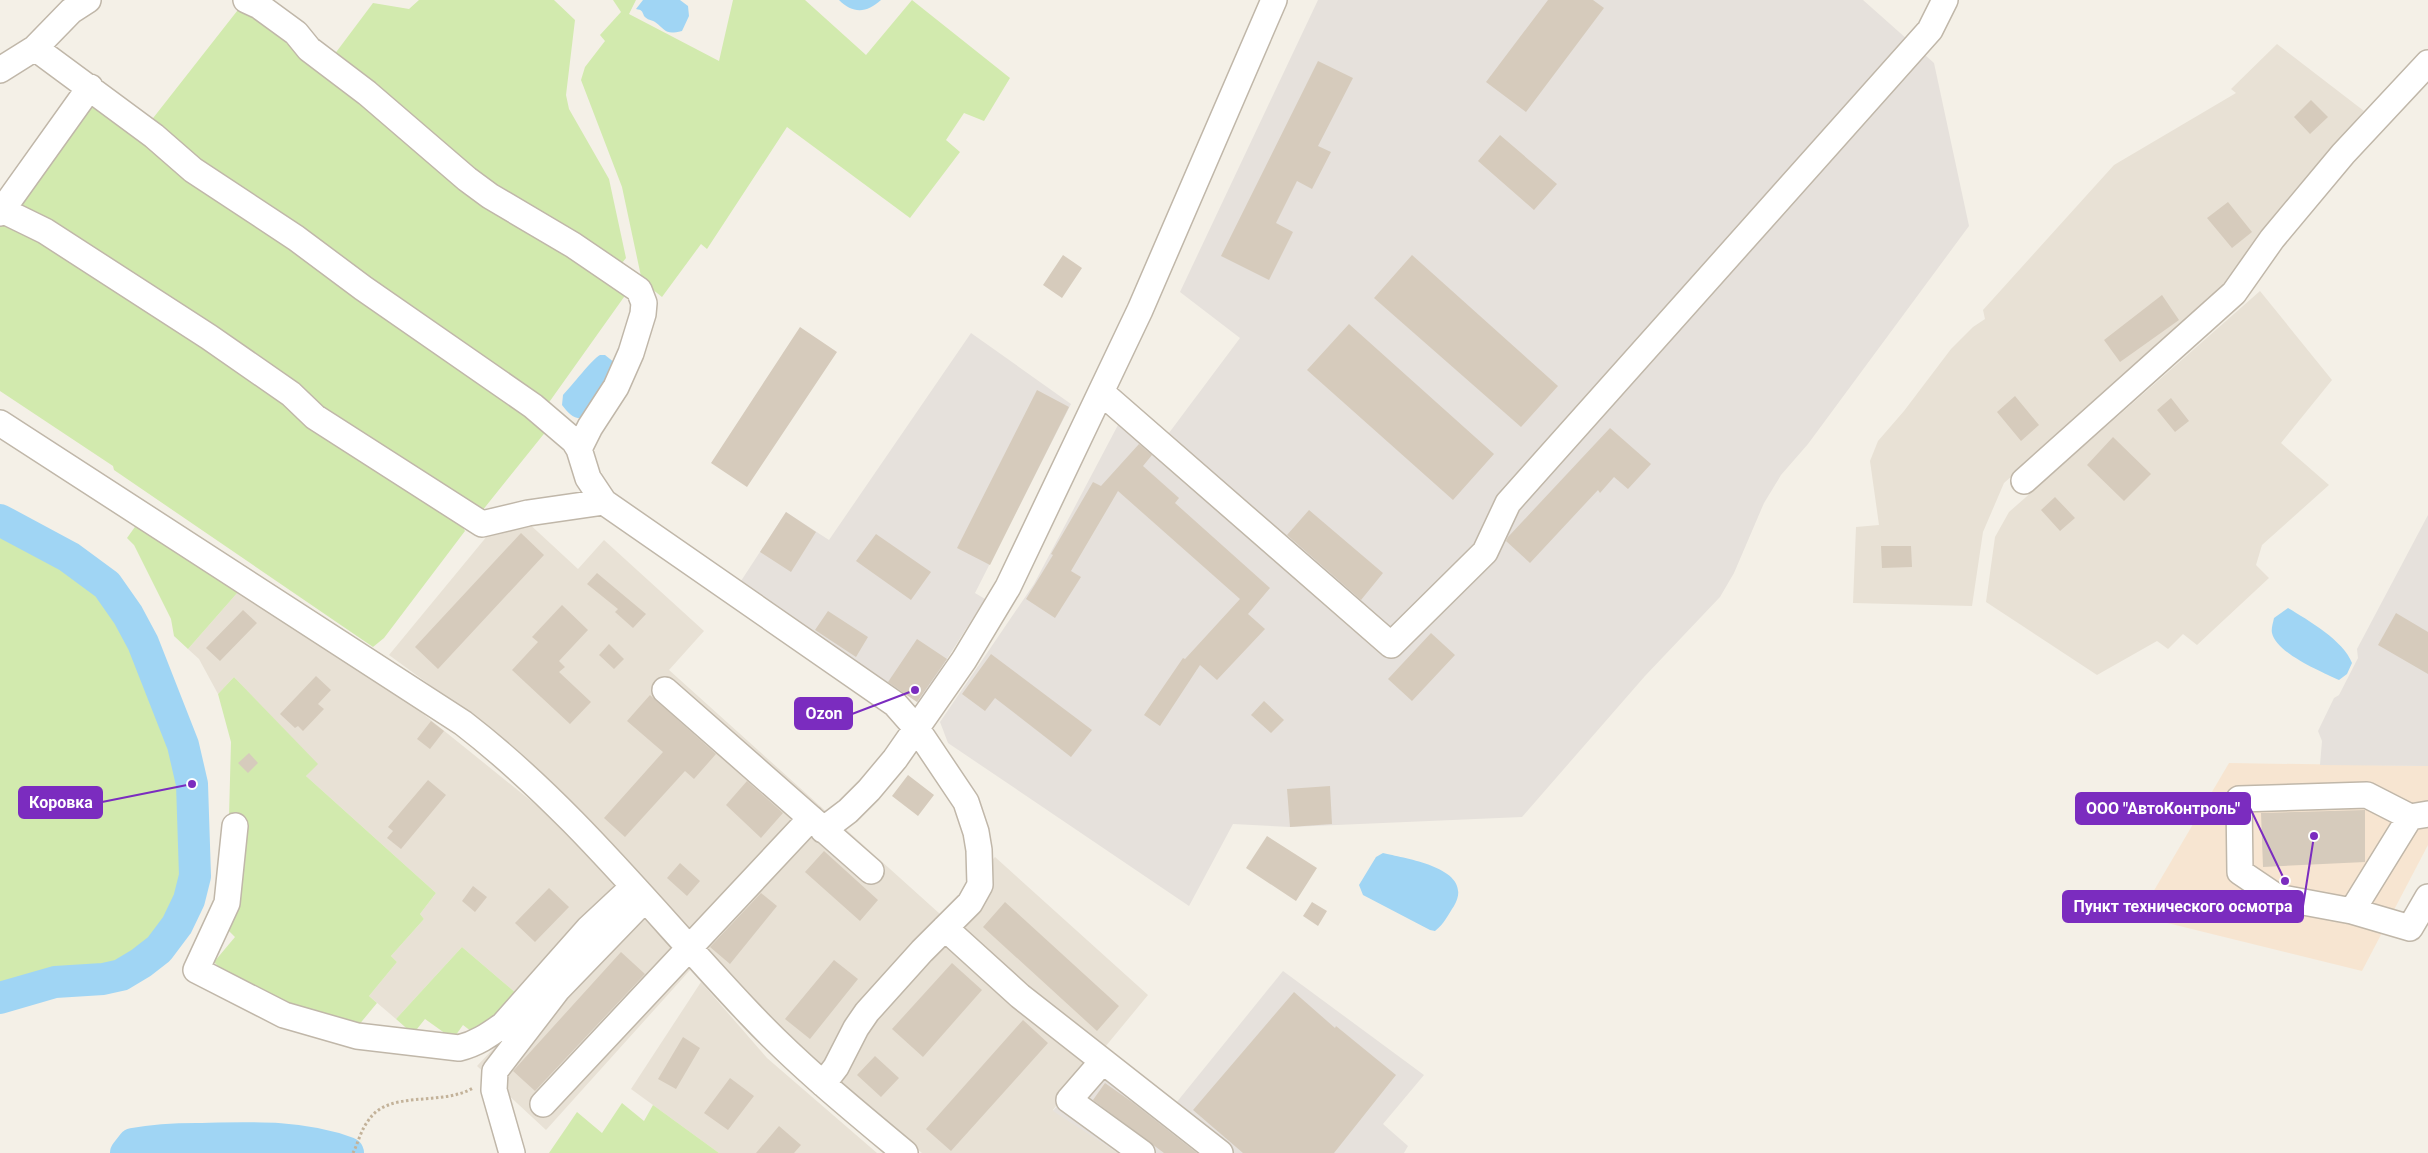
<svg xmlns="http://www.w3.org/2000/svg" width="2428" height="1153" font-family="Roboto,sans-serif">
<style>
.residential{fill:#e8e1d5}
.commercial{fill:#f7e5d1}
.industrial{fill:#e6e1dc}
.green{fill:#d2eaae}
.water{fill:#a0d5f4}
.lines{fill:none;stroke-linecap:round;stroke-linejoin:round}
.river{stroke:#a0d5f4;stroke-width:32}
.building{fill:#d6cbbc}
.minor-casing{stroke:#c0b7a9;stroke-width:28}
.path{stroke:#c3b299;stroke-width:3;stroke-dasharray:2.5 2.5;stroke-linecap:butt}
.minor{stroke:#fff;stroke-width:25}
.leader{fill:none;stroke:#7b2cbf;stroke-width:2}
.callout-dot{fill:#7b2cbf;stroke:#fff;stroke-width:2}
.callout{fill:#7b2cbf;stroke:#7b2cbf;stroke-width:2}
.callout-label{font-size:16px;text-anchor:middle;font-weight:bold;fill:#fff}
</style>
<rect width="100%" height="100%" fill="#f4f0e7"/>
<!-- residential -->
<path class="residential" d="M2277 44 2364 111 2262 236 2224 288 2004 483 1983 532 1972 606 1853 603 1856 527 1879 525 1870 461 1878 441 1904 411 1951 349 1973 327 1985 319 1983 310 2114 165 2236 93 2231 89Z
M2260 291 2332 380 2281 443 2329 485 2262 545 2256 565 2269 578 2197 645 2183 634 2168 649 2157 641 2097 675 1986 602 1995 537 2009 512Z
M511 507 578 569 604 540 704 631 669 670 940 914 995 857 1148 995 1053 1110 1118 1153H922L842 1088 792 1041 586 819 498 735 389 655Z
M238 592 391 688 566 829 622 887 517 994 462 947 396 1019 369 996 397 962 391 956 424 919 420 914 436 893 306 776 317 764 234 677 218 694 199 659 188 649Z
M632 902 691 969 546 1130 477 1066Z
M701 982 767 1058 877 1153H719L631 1089Z"/>
<!-- commercial -->
<path class="commercial" d="M2229 763 2428 766V845L2362 971 2139 916Z"/>
<!-- industrial -->
<path class="industrial" d="M1318 0H1863L1934 63 1969 226 1808 444 1781 475 1764 503 1734 573 1720 597 1645 676 1522 817 1290 827 1233 824 1189 906 948 743 940 722 1034 584 1118 425 1154 453 1240 338 1180 292Z
M971 333 1071 404 975 593 985 599 919 703 739 584 786 512 829 540Z
M2428 515V766L2320 765 2322 741 2318 731 2334 698 2339 695 2358 658 2357 649Z
M1283 971 1424 1075 1383 1124 1408 1146 1404 1153H1118L1053 1111 1100 1053 1172 1108Z"/>
<!-- green -->
<path class="green" d="M419 0H554L575 20 566 95 569 109 609 179 626 258 618 268 517 206 331 59 373 3 409 9Z
M613 0H636L629 14 719 61 733 0H805L866 55 912 0 1010 78 984 121 964 113 946 140 960 152 910 218 787 127 707 249 701 244 662 297 642 281 622 187 581 80 585 67 605 41 600 35 621 12Z
M241 6 362 96 511 220 549 246 580 258 629 290 545 408 266 209 150 122Z
M90 103 547 430 482 511 333 421 17 206Z
M6 220 207 345 461 524 465 531 384 638 373 647 114 470 113 466 0 391V226Z
M137 524 238 592 188 649 174 636 171 619 134 545 127 538Z
M0 537 81 580 116 609 136 642 175 749 182 788 184 837 180 886 169 918 160 929 156 942 128 967 118 970 108 969 39 976 21 983 0 987Z
M234 677 318 764 306 776 436 893 420 914 424 919 391 956 397 962 369 996 377 1003 358 1026 305 1012 234 983 214 962 235 937 226 928 231 742 218 694Z
M462 947 517 994 476 1035 463 1025 453 1039 425 1019 413 1034 396 1019Z
M622 1103 644 1121 653 1105 719 1153H549L577 1112 602 1133Z"/>
<!-- water -->
<path class="water" d="M643 0H680L688 6 689 16 682 31C665 35 667 31 655 22 652 20 647 20 644 16 642 11 642 10 636 9Z
M839 0H881C867 13 853 14 839 0Z
M600 355H605L615 363 584 418C574 420 568 413 562 405L563 395C572 386 592 359 600 355Z
M2288 608C2308 620 2344 641 2352 663L2347 674 2339 680C2322 672 2276 653 2272 633 2271 629 2273 623 2274 618Z
M1383 853C1407 859 1476 868 1454 906 1448 915 1444 924 1435 931L1430 930 1363 895 1359 885 1376 857Z"/>
<g class="lines">
<!-- river -->
<path class="river" d="M0 520 69 557 107 585 128 615 143 643 183 745 192 784 195 876 189 900 177 925 159 949 141 963 121 975 103 979 55 982 0 998
M126 1153 133 1144C155 1140 175 1139 197 1139 247 1138 301 1135 348 1153"/>
</g>
<!-- building -->
<path class="building" d="M1548 0H1593L1604 8 1526 112 1486 82Z
M1318 61 1353 78 1318 146 1331 152 1312 189 1297 181 1276 223 1293 232 1269 280 1221 256Z
M2311 100 2328 117 2310 134 2294 117Z
M1500 135 1557 184 1534 210 1478 161Z
M2228 202 2252 232 2232 248 2207 218Z
M1063 255 1082 268 1062 298 1043 285Z
M1412 255 1558 386 1521 427 1374 298Z
M2162 295 2179 320 2120 362 2104 340Z
M1349 324 1494 454 1453 500 1307 370Z
M800 327 837 352 747 487 711 463Z
M1037 390 1069 407 990 565 957 548Z
M2015 396 2039 425 2021 441 1997 412Z
M2171 398 2189 421 2175 432 2157 410Z
M1610 428 1651 464 1628 489 1614 477 1600 493 1598 490 1530 563 1506 541 1508 537Z
M2113 437 2151 474 2124 501 2087 465Z
M1139 444 1152 455 1143 466 1179 498 1175 503 1270 588 1248 614 1265 629 1217 680 1200 665 1160 726 1144 715 1183 658 1185 659 1240 599 1118 491 1071 571 1081 577 1055 618 1026 599 1053 555 1051 554 1093 482 1101 486Z
M2055 497 2075 518 2060 531 2041 510Z
M1309 510 1383 573 1361 600 1287 535Z
M786 512 816 532 791 572 760 552Z
M521 533 544 555 438 669 415 647Z
M876 534 931 572 911 600 856 561Z
M1881 546H1911L1912 567 1882 568Z
M597 573 646 614 633 628 615 612 618 609 587 584Z
M562 605 588 630 559 661 565 667 559 672 591 702 570 724 512 670 538 642 532 637Z
M243 610 257 623 220 661 206 648Z
M828 611 868 637 856 657 815 630Z
M2396 613 2428 632V674L2378 645Z
M1431 633 1455 655 1412 701 1388 679Z
M917 639 947 659 917 702 888 682Z
M609 644 624 659 614 669 599 655Z
M991 654 1092 730 1071 757 995 698 985 711 962 694Z
M316 676 331 690 318 704 324 709 303 731 298 726 295 728 280 714Z
M650 695 716 754 694 779 685 771 625 837 604 818 663 752 627 721Z
M1264 701 1284 720 1271 733 1251 715Z
M431 721 444 731 430 749 417 739Z
M249 753 258 763 248 773 238 763Z
M908 775 934 795 918 816 892 796Z
M428 780 446 795 401 849 387 838 393 831 388 827Z
M747 781 783 813 761 838 726 805Z
M1330 786 1332 824 1290 827 1287 789Z
M2365 810V862L2263 867 2261 813Z
M1267 836 1317 868 1296 901 1246 868Z
M824 851 878 900 860 921 805 872Z
M680 863 700 881 687 896 667 878Z
M473 886 487 897 475 912 462 901Z
M549 888 569 907 535 942 515 923Z
M761 893 777 906 730 964 710 947Z
M1005 902 1119 1006 1097 1031 983 927Z
M1312 902 1327 911 1318 926 1303 916Z
M621 952 645 974 535 1091 513 1071Z
M834 960 858 979 810 1039 785 1019Z
M952 963 982 990 923 1057 892 1029Z
M1294 992 1335 1028 1336 1026 1396 1075 1334 1153H1243L1193 1110Z
M1023 1020 1048 1043 951 1151 926 1129Z
M683 1037 700 1048 676 1089 658 1079Z
M875 1056 899 1078 881 1097 857 1075Z
M730 1078 754 1096 728 1130 704 1113Z
M1105 1083 1132 1102 1197 1153H1164L1093 1100Z
M779 1126 801 1145 794 1153H756Z"/>
<g class="lines">
<defs>
<path id="minor" d="M246 0 259 6 296 33 309 49 367 93 467 179 490 196 573 245 639 290 644 303 643 314 631 353 616 387 590 427 579 449
M35 48 154 136 193 170 296 238 363 288 533 406 574 441 579 449 588 478 604 502 895 704 917 729 966 802 976 832 979 850 980 885 970 903 922 951 867 1012 856 1028 836 1067 823 1084
M0 70 35 48 71 11 88 0
M0 209 45 231 209 337 291 394 315 417 482 524 528 513 604 502
M0 213 90 87
M1101 392 1391 645 1485 552 1508 503 1930 30 1945 0
M0 423 463 723C572 807 656 915 750 1014 797 1064 851 1108 905 1153
M2024 481 2234 293 2272 239 2343 154 2428 63
M665 690 871 871
M2410 817 2352 911 2410 928 2428 897
M235 826 227 903 196 970 284 1015 357 1036 459 1048C476 1044 489 1035 503 1025L588 929 633 887
M823 830 848 811 869 790 895 759 964 660 1008 587 1140 310 1274 0
M2352 911 2277 897 2240 872 2239 799 2367 795 2410 817 2428 814
M945 928 1020 996 1220 1153
M1102 1062 1069 1100 1142 1153
M543 1104 811 818
M512 1153 494 1090 495 1071 558 989 645 899"/>
</defs>
<!-- minor casing -->
<use href="#minor" class="minor-casing"/>
<!-- path -->
<path class="path" d="M353 1153C358 1143 361 1130 368 1121 388 1089 440 1107 473 1088"/>
<!-- minor -->
<use href="#minor" class="minor"/>
</g>
<!-- callouts -->
<path class="leader" d="M915 690L852 714M192 784L102 802M2285 881L2250 808M2314 836L2303 906"/>
<g class="callout-dot">
<circle cx="915" cy="690" r="5"/>
<circle cx="192" cy="784" r="5"/>
<circle cx="2285" cy="881" r="5"/>
<circle cx="2314" cy="836" r="5"/>
</g>
<g class="callout">
<rect x="795" y="698" width="57" height="31" rx="5"/>
<rect x="19" y="787" width="83" height="31" rx="5"/>
<rect x="2076" y="793" width="174" height="31" rx="5"/>
<rect x="2063" y="891" width="240" height="31" rx="5"/>
</g>
<g class="callout-label">
<text x="824" y="719">Ozon</text>
<text x="61" y="808">Коровка</text>
<text x="2163" y="814">ООО "АвтоКонтроль"</text>
<text x="2183" y="912">Пункт технического осмотра</text>
</g>
</svg>
